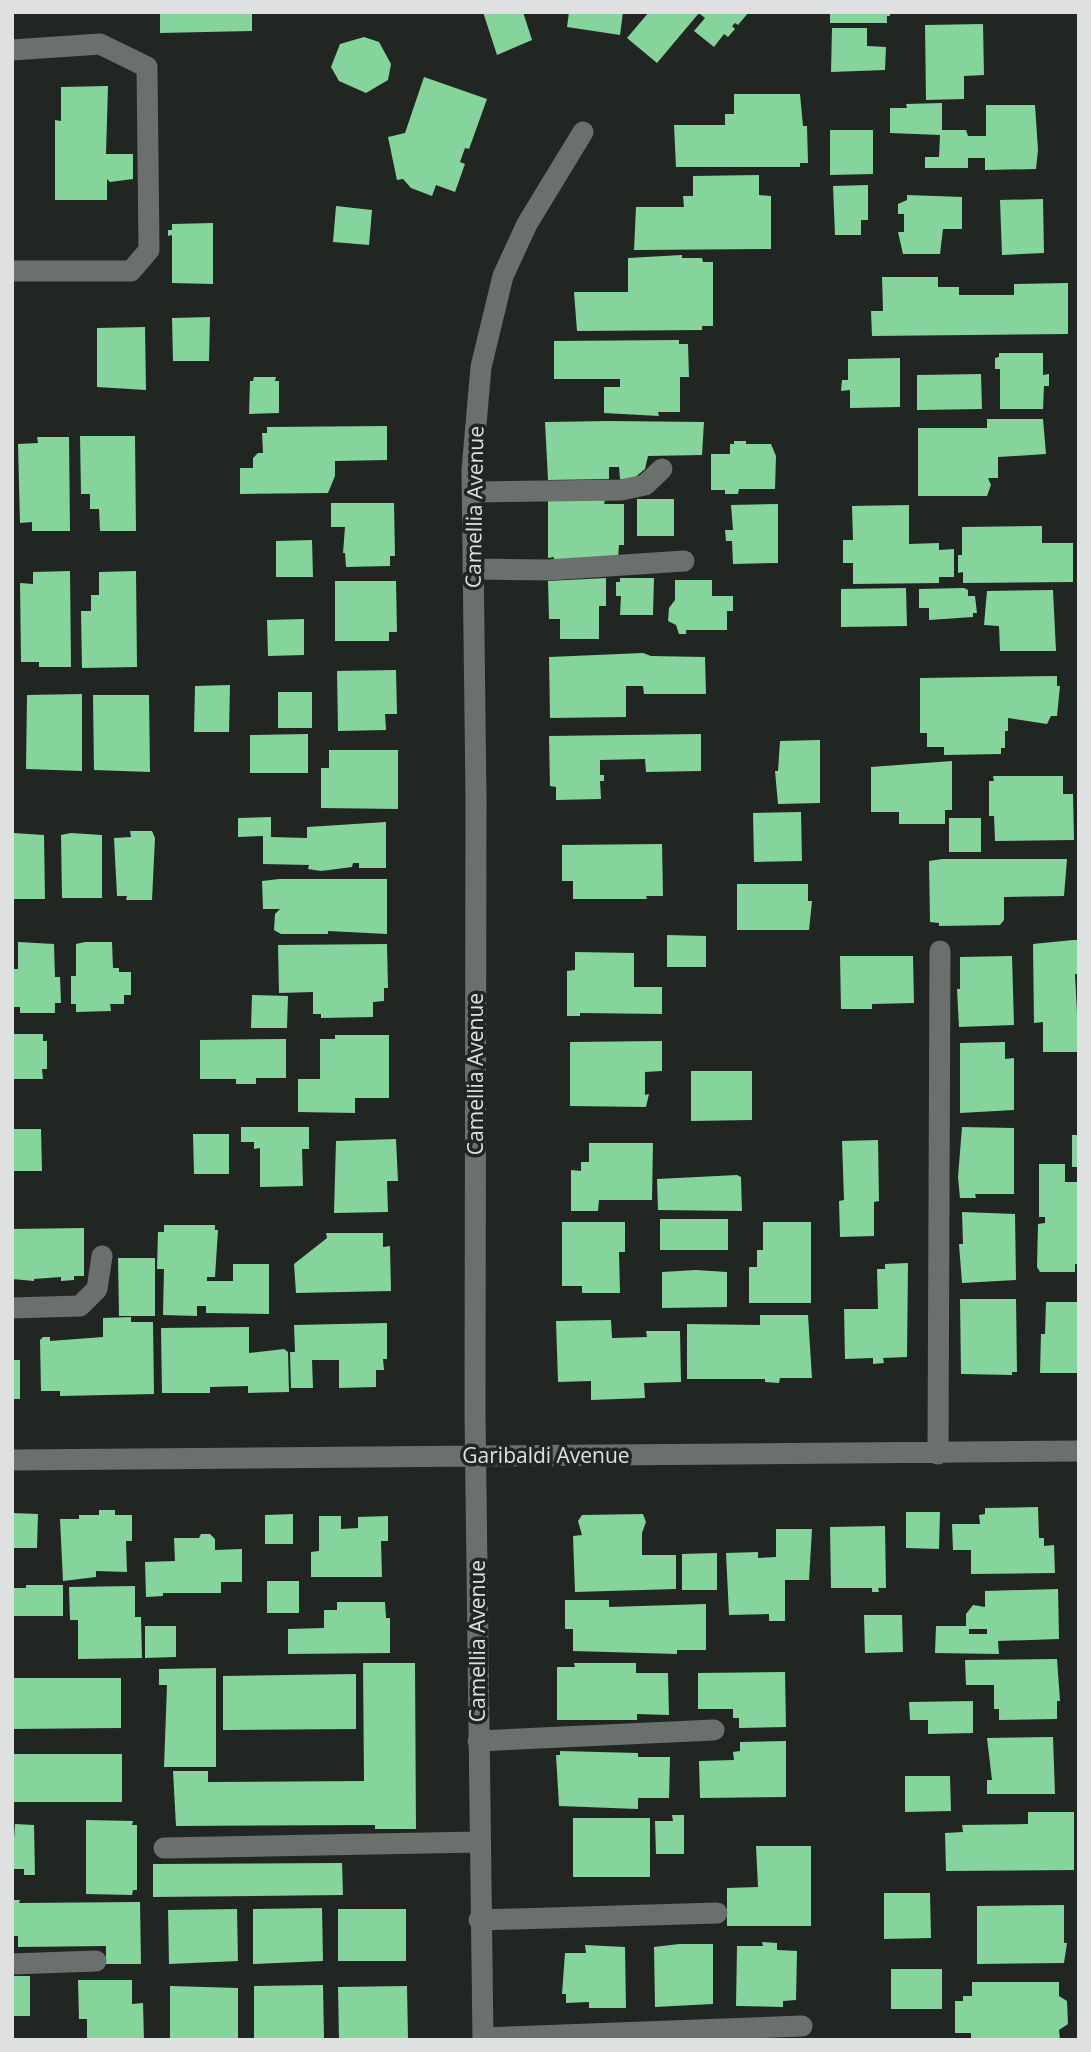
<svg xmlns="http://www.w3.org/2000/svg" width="1091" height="2052" font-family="'Open Sans',sans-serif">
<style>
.building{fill:#84d49b;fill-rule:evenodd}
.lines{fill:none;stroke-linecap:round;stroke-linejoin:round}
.minor{stroke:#6b706c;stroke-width:21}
.labels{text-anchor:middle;stroke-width:7;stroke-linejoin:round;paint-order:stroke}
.street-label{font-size:21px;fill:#dee1df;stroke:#222622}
</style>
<rect width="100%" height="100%" fill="#222622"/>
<!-- building -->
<path class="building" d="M160 12H252V31L160 33Z
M483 12H523L532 40 497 55Z
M569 12H623L620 35 567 27Z
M649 12H749L738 25 735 23 732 26 735 29 728 37 724 34 714 47 694 31 705 18 699 13 657 63 627 38Z
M830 12H890V16H887V23H830Z
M983 24 984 75 964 76V99L926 100 925 25Z
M832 28H867V46L886 47 885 70 831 72Z
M364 37 379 42 391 64 388 80 366 93 339 81 331 67 340 44Z
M424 77 487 99 469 149 465 148 460 162 465 164 455 192 436 185 432 196 411 188 403 179 397 180 388 137 405 133Z
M108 86 106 154H133V179L110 182 107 179V200H55V120L61 121V87Z
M734 94H800L803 126H807L808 163H800V167H676L674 125H725V114H734Z
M942 103V130H966L968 136H986V105H1035L1038 150 1036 169 985 170V158H968V168H925V157H939L940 135 890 133V108H907L906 104Z
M830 130H873V174L830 175Z
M759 175V195L771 196V249L634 250 636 207H684L683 196H693V176Z
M868 185V220H861V235H835L833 186Z
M907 195 962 197V229H943L940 254H903L898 232H904V214H898V204L907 200Z
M1043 199 1044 253 1002 255 1000 200Z
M336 206 372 210 369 245 333 242Z
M213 223V284L172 283V235L168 236V230H172V224Z
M682 255V258H702L703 262H713V326H702V330L577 331 574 292H628V258Z
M882 277H938V287H959V295H1014V284L1068 283V334L872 336 871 311H883Z
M210 317 209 361H173L172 318Z
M145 327 146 390 97 387V328Z
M679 340V344H688L689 377H680V412H658L659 416 604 413V387H620V379H554V341Z
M999 353H1043V375L1049 374V386H1044L1043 409H1000V369H995V358L999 357Z
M900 358V407L850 408V390L841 391 842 380H848V359Z
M981 374 982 409 917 410V375Z
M254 377H276L275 381H279V413L249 414 250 381H253Z
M987 419H1043L1046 454 998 457V478H988L991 485 987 496H918V428H987Z
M609 421 704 422 702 455 648 456 645 469 633 479H620L619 467H609V479L548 480 545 422Z
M387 426V460L335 461V476L328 493 240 494V468H253V458L258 453H263L262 433H267V427Z
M80 436H135L136 531H100L99 509H90V494H81Z
M37 437H69L70 531H32V522L20 523 18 444 38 443Z
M734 441H746V444H771L776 456 775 489H739L738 494H725V490H711V454H730V444H734Z
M637 499H674V536H637Z
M548 500H605L604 504H624V545H619L618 558 554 560V557L548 558Z
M331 503H394L395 556H390V566L346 567 345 553H343L345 527H331Z
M778 504V563L733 564 732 541H726L725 530H733L731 505Z
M909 505V544L939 543V550L954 549V577H939V583L853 584V563H843V540H853L852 506Z
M1042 526V543H1073V582L963 583V572L958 573V555H962V527Z
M312 540 313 577H276V541Z
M70 571 71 667H39V662H21L20 583 33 584V572Z
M136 571 137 667 82 668 81 611H91V595H99V572Z
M606 578V606H599V639H560V619H549L548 581Z
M620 578H654L653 615H620L621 596H616V582H620Z
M675 580H712V596H733V611H727V630H686V634H679L676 625 668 621 669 608 675 600Z
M335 581H396L397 632H389V641H335Z
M906 588 907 626 841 627V589Z
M964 588 968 590V596H975L977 613H973V617L929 620V608H919V589Z
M1053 590 1056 651H1000L999 626 984 625 987 591Z
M304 619V655L268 656 267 620Z
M643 653 651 656 705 657 706 694H644L643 686H626V717L550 718 549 657Z
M396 670 397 714H385L386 730 338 731 337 671Z
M1057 676V686H1060L1057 716H1051L1047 724 1008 718V731H1005V748H1001V754L944 755V747H927V733H920V678Z
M230 685 229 732H194L195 686Z
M278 692H312V728H278Z
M82 694V771L26 769 27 695Z
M93 695H149L150 772 94 770Z
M308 734V773H250V735Z
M701 734V771L646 772 645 759 600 760V775H604V781H600L601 799 556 800V787L550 786 549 736Z
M820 740V803L778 804 775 771H778L780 741Z
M329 750H398V809L321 808V768H329Z
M952 761V810H945V824H899V812H871V767Z
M993 776H1063V794H1073L1074 840 995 841 994 816H989V781H994Z
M801 812 802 861 754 862 753 813Z
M271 817V837L307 838V827L386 822V868H359V863H353L352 867 321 871 308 869 309 865 263 864V836L238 837V818Z
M949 818H981V852H949Z
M130 831H152L155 838 152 900H126L127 896H117L114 838 131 837Z
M14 833 44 835 45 899H12Z
M71 833 102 835V898H62L61 835Z
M662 844 663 896H646L647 899H573V881H562V845Z
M942 859H1067L1064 896 1004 897V920L1000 925 939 926V923L930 922 929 861Z
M279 879H387V934L328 931V934H281L274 930 275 914 280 909H263L262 881Z
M737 884H808V901H812L809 930H737Z
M667 935 706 936V967H667Z
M1073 940H1079V974H1075L1079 1052H1043V1022L1034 1023 1033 944Z
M18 942 54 944 55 977H60L61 1003H55V1013H20V1007H12V969H18Z
M85 942H112L113 968H119V972H131V995H124V1004H110L111 1011 76 1012V1004H71V976H76V944Z
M387 944 388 988H384V1001L373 1002V1017L321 1018V1014H313V992L279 993 278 945Z
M575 952 634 953V987H662V1014L580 1013V1016H567V971L575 970Z
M840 956H913L914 1003 872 1004V1009H841Z
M1012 956 1014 1025 959 1027 957 989H960V957Z
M252 995 288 996 287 1028H251Z
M12 1034H43V1041H47V1069H42L43 1079H12Z
M335 1035H389V1098H355V1113L298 1112V1079H320V1039H335Z
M286 1039V1078H256V1084H236V1079H200V1040Z
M662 1041V1071L645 1072V1095L649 1094 646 1107 570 1106V1042Z
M1005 1042V1059L1014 1058V1110L960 1113V1043Z
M691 1071H752V1120L691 1121Z
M241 1127H309V1149H302L303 1186 260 1187V1148L254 1149V1142H241Z
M962 1127 1014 1128V1194H975L976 1198H960L958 1177Z
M12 1129H41L42 1171H12Z
M193 1134H229V1174H194Z
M1072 1135H1079V1167H1072Z
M396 1139 398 1181H387L388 1212 334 1213 336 1141Z
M878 1140 879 1201 874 1202V1236L840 1237 839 1201 844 1200 842 1141Z
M589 1143H653L652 1200H599L598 1211H571V1170L581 1171V1162H589Z
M1039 1164H1065V1182H1079V1264H1075V1272H1040L1037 1267 1038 1224 1045 1223V1217H1039Z
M737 1175 741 1177 742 1211 658 1210 657 1179Z
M962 1212 1015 1214 1016 1280 962 1283 959 1244H963Z
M660 1219H728V1250H660Z
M562 1222H625V1252H619L620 1293H582V1286H562Z
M763 1222H811V1303H749V1267H757V1250H763Z
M164 1225H215V1230H218L215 1277H207V1281H233V1264H269V1314L206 1313V1306H197V1316L163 1315 164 1269H157L158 1232H164Z
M84 1228V1276H74V1280L61 1281V1277L34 1279V1281L12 1279V1229Z
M326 1233H383V1247L390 1246 391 1291 296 1293 294 1264 327 1238Z
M118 1258H155V1316H119Z
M908 1263 907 1357 883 1358 884 1363 873 1364V1358L845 1359 844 1309H878L877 1269H885V1264Z
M696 1270 727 1272V1307L662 1308V1272Z
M960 1299H1016L1017 1372H1012V1375L961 1374Z
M1046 1302H1079V1373H1040L1041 1334H1045Z
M760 1315H808L812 1378H780L779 1383 765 1382V1379H687V1324L760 1325Z
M131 1317V1322H153L154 1394 60 1396V1391H41L40 1340 43 1337H50V1341L103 1337V1318Z
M611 1320 612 1338 647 1337 646 1331H680L681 1382 644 1383 645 1398 591 1400V1381L558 1382 556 1321Z
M387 1323V1359H383L384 1370H376V1387L339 1388V1360H312L313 1388H291L290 1352H295L294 1325Z
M249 1327V1353L284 1349 288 1352 289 1392 248 1393V1386L210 1387V1393H162L161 1328Z
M12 1360H20V1399H12Z
M1038 1507 1039 1538H1044V1546L1054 1545 1055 1573 971 1574V1550H953L952 1524H980L979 1515 985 1514V1508Z
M99 1510H115V1515H132V1541H126L127 1572 96 1571V1577L63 1581 60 1519H79V1515H99Z
M906 1512H940L939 1549 906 1548Z
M12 1513 38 1514 37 1548H12Z
M293 1514V1544H265V1515Z
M643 1514 646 1522 642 1533V1555H676V1589L575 1592 573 1536 582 1535 578 1521 582 1515Z
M319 1516H341V1529L358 1528V1517L388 1516V1541H381L382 1577H311V1552L319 1551Z
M885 1526 886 1588H878L879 1592H872V1588H831L830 1527Z
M776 1529H812L809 1580H785V1621H769V1614L729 1615 726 1553 758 1552V1558L776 1557Z
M201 1534H210L215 1539V1550L242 1549V1582H221V1593H163V1596L146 1597 145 1562 175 1561 174 1538H199Z
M717 1553V1590H682V1554Z
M267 1581H299V1613H267Z
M26 1585H63V1616H12V1588H26Z
M135 1586V1617H141L142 1658 78 1659V1620H70L69 1587Z
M1058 1589 1059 1639 998 1641 999 1654 935 1653 936 1626H966V1614L973 1605 985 1607V1591ZM969 1629H987V1634H969Z
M565 1600H609V1607L706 1604V1650H677V1654L573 1651V1629H565Z
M337 1602H385L386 1618H390V1653L288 1654V1629L324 1628V1610H337Z
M864 1615H902L903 1652 865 1653Z
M145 1626H176V1657L145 1658Z
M1057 1659 1060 1701H1057V1719L999 1720V1709H994V1685H966L965 1660Z
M363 1663H415L416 1829H375V1825L176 1826 173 1771H208V1782L364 1781Z
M574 1663H636V1673H668L669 1715 637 1714V1720H557V1667H575Z
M216 1668V1767H164L167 1685H159V1669Z
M785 1672 786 1727 739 1728V1718H733V1709H698V1673Z
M356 1674V1729L223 1730V1676Z
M12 1678H121V1728L12 1729Z
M973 1701V1733L928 1734V1720H910L909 1702Z
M1053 1737 1055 1794H987V1780H992L987 1738Z
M786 1741V1797L700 1798 699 1761 734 1760 733 1752 740 1751V1742Z
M560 1751 638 1753V1757H670L669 1798H638V1809L559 1806 556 1755H560Z
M12 1754H122V1802H12Z
M905 1776H950L951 1811 905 1812Z
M1028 1812H1074V1870L946 1871 945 1833 963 1832 962 1825 1028 1824Z
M672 1815H684V1854H656L655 1821H673Z
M573 1818H650V1877H573Z
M86 1820 133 1821 132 1825H137V1890H133L132 1895 86 1894Z
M15 1824 34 1825 35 1875H24V1869H12Z
M756 1846H811V1926H727V1888L758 1887Z
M342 1863 343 1895 153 1897V1864Z
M884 1893H930L931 1938 884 1939Z
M12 1900H20L19 1903 140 1902 141 1964H106V1946L18 1947V1936H12Z
M1064 1905V1943H1067L1064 1963 977 1964V1906Z
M322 1908 323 1961 253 1964V1909Z
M237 1909 238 1961 169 1964 168 1910Z
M338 1909H406V1961H338Z
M762 1942 777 1943V1950L797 1951 796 2000 783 2001V2007L736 2006 737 1946H763Z
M679 1944H713V2004L655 2007 654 1947Z
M585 1945 625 1947 626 2008H589V2002L566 2003V1994H562L565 1953H586Z
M891 1969H942V2009H891Z
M12 1976H30V2016H12Z
M78 1980H132V2004L143 2003 144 2040H87V2019H79Z
M972 1982H1059V1996L1067 2001 1068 2024 1059 2030 1060 2040H971V2033H955V2001H963V1996H972Z
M323 1985 324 2038 254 2040V1986Z
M170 1986 238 1988V2040L170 2039Z
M407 1986 408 2038 339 2040 338 1987Z"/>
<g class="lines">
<!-- minor -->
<path class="minor" d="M12 50 100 44 147 67 149 250 131 271H12
M472 492 621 490 645 485 662 469
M473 569 548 570 684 561
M12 1308 80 1306 97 1289 102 1256
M938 1454 940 951
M12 1460 1079 1451
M478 1741 714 1730
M164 1848 479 1842
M479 1920 717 1913
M12 1964 96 1961
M483 2038 802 2026
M483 2040 475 1412 476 798 472 470 481 367 503 276 527 224 583 132"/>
</g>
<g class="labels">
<!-- street labels -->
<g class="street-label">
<text transform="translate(475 507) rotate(-89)" y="7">Camellia Avenue</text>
<text transform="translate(476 1074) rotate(-90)" y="7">Camellia Avenue</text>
<text x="546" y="1463">Garibaldi Avenue</text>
<text transform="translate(478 1641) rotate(-90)" y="7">Camellia Avenue</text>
</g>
</g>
<!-- border -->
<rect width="1091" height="2052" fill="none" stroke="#dee1df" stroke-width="28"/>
</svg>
